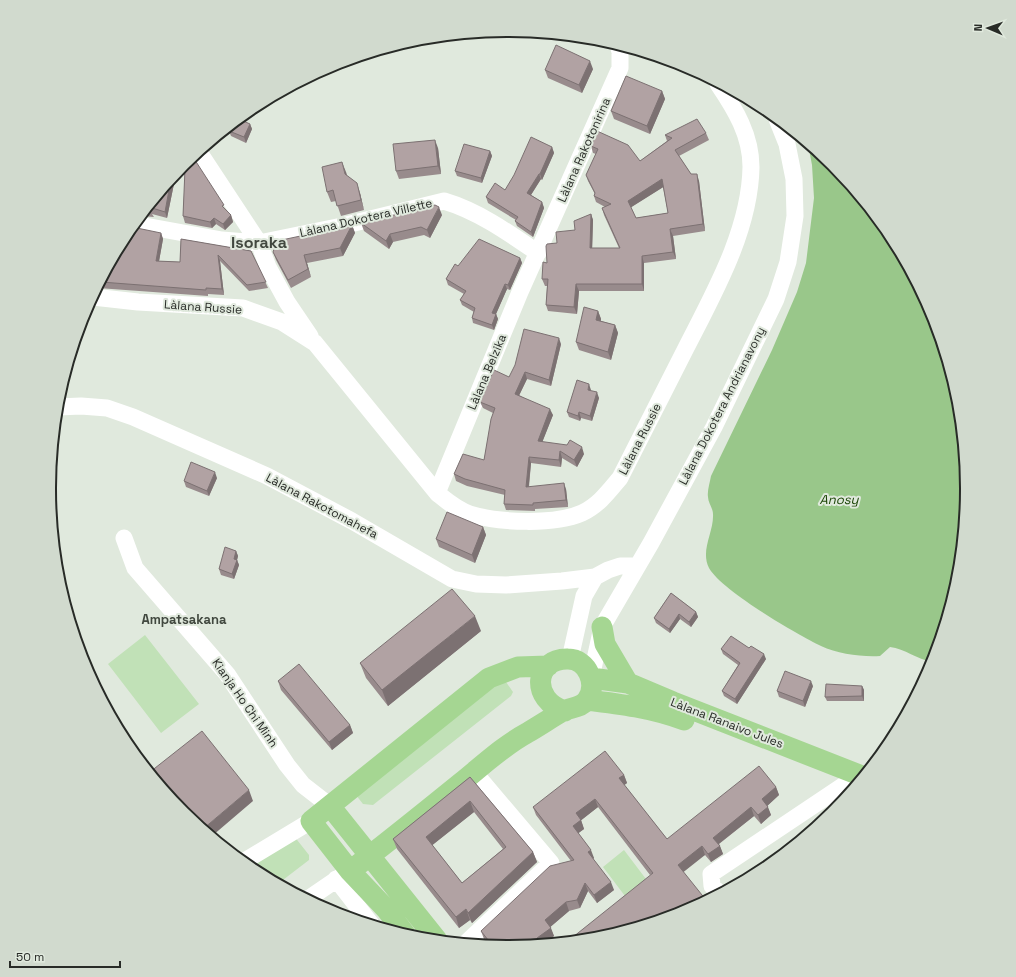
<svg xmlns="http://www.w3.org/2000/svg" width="1016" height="977" font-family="'Space Grotesk',sans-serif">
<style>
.green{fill:#c1e1b7}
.water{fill:#99c78a}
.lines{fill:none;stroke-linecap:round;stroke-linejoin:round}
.minor{stroke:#fff;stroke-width:17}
.major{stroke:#a5d692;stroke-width:21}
.wall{fill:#988b8c;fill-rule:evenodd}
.shaded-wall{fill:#7c7172}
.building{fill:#b1a2a3;stroke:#7c7172;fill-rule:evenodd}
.labels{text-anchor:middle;stroke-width:4;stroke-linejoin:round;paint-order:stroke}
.street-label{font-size:12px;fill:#282b27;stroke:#e0e9dd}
.water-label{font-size:13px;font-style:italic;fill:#1b4506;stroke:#e0e9dd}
.neighbourhood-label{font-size:13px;font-weight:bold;fill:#41483f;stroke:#e0e9dd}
.district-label{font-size:16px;font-weight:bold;fill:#41483f;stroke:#e0e9dd}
.rim{fill:none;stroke:#282b27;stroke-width:2}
</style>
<rect width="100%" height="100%" fill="#e0e9dd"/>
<!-- green -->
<path class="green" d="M145 635 199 704 161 733 108 664Z
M497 669 513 692 511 696 378 801 373 805 363 804 348 785Z
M290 831 309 855V860L279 883 253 870 243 861Z
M624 850 649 883 628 900 603 867Z"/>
<!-- water -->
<path class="water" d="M808 144 832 164 889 234 932 313 958 399 966 489 958 578 932 662C917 659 905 649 890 647L880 656C861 657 838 654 821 646 796 634 721 590 709 568 700 550 714 532 713 514 713 508 708 503 708 497 707 491 710 482 711 476L772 350 797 292 806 263 814 198 812 165Z"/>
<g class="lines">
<!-- minor -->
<path class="minor" d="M199 152 259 243 268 267 287 302 310 336
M134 224 222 240 259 243 342 226 444 201C478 211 509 233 538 253
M93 297 138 302 243 308 282 322 315 343 437 493C447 501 457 510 470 514 499 523 555 525 582 513 599 505 609 491 620 478 642 435 664 391 686 348 714 293 750 230 751 167 751 135 735 109 718 84
M58 407 81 406 107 408 133 417 267 476 352 521 452 579 476 584 506 585 562 581 595 577 608 570 620 566H637
M437 493 520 292 620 68V52L618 45
M124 538 135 568 227 674 287 765 303 785 330 806
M570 659 584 596 595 577
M591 678 602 627 651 543 714 427 776 299 788 262 795 216 794 179 787 144 777 119
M243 862 311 821
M336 879 371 924
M719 893 712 886 711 874 847 783
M308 899 346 873
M466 943 551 863 474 772"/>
<!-- major -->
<path class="major" d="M602 627 605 644 628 683
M591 678 628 683 673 702 862 776
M587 700C620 704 652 708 684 720
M330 806 437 940
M350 871C388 842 425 812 462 782 483 765 503 746 527 733 539 726 551 718 563 711 572 707 581 708 587 700 598 685 588 659 568 659 534 658 530 700 565 711
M405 934 386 909 350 871 311 821 489 678 518 667 548 666"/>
</g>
<!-- wall -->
<path class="wall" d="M593 69 582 93 548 78 545 70Z
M662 91 665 99 650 134 614 119 611 111Z
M250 124 252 129 246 143 231 136 229 131Z
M706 133 709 140 679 156 691 174 699 181 705 231 673 236 676 259 644 263V291H579L577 314 548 311 546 305 547 286H545L542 279 547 263 557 243 575 230 591 214 593 220 592 248H619L604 215 602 208 605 207 596 202 594 196 595 194 588 181 586 175 596 154 593 153 591 146 640 161 667 141 665 135ZM663 187 668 213 636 218 631 207Z
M552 147 554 153 542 180 541 179 531 195 542 202 544 208 533 237 517 226 515 221 516 220 488 203 486 197 505 190Z
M438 148 441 174 399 179 396 171Z
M490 151 492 156 482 183 457 176 455 171Z
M184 164 231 215 233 222 225 230 216 224 212 228 185 223 183 216 185 175 176 174 167 218 152 214 154 217 141 216Z
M346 172 347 176 360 193 364 210 341 216 336 201 331 202 327 192Z
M442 215 430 238 424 235 393 242 389 249 364 231 361 223Z
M352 225 355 233 343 256 307 263 311 277 291 288 276 260 273 252Z
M161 233 163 239 159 261 180 262 181 239 251 251 268 288 249 291 220 261 224 295 208 294V296L98 288 127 234Z
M520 258 522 263 510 290 507 289 496 314 498 319 494 330 473 323 472 318 474 312 462 305 460 300 464 294 448 285 446 279 458 266Z
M598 311 601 319V321L615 325 618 333 611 360 579 350 576 342Z
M561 344 551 386 527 379 519 395 553 415 542 442 584 454 577 467 562 458 561 467 531 463 529 487 566 489 568 507 535 509V511L506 510 504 504 505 495 467 486 456 481 454 474 484 460 493 413 483 408 480 402 509 377Z
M591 390V391L599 398 592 421 581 418 580 421 569 417 567 412Z
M217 478 209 496 186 487 184 481Z
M483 527 486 535 475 563 439 547 436 539Z
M236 551 238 556 237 560 239 565 234 579 221 575 219 569Z
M671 593 696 612 698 617 691 627 680 619 670 633 656 623 654 618Z
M481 631 388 706 366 678 360 663Z
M749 648 766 659 737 704 724 696 722 691 738 665 723 654 721 649Z
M278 681 350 725 353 733 332 750 281 690Z
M813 686 805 707 779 697 777 691Z
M862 686 864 690V701H827L825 697Z
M624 775 627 783 624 785 667 839 776 787 779 795 767 806 771 815 761 824 754 816 719 844 723 854 711 862 705 855 650 875 598 807 581 820 584 829 578 833 594 858 593 859 614 890 597 903 588 891 580 908 569 911 550 927 554 936 544 943 508 947 489 945 484 939 481 931 571 861 536 815 533 807Z
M470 777 533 852 537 862 472 923 470 920 459 928 397 849 393 839ZM474 812 503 849 462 883 432 845Z"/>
<!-- shaded-wall -->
<path class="shaded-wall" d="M590 61 593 69 582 93 579 85Z
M662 91 665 99 650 134 647 126Z
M250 124 252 129 246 143 244 137Z
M435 140 438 148 441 174 438 166Z
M552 147 554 153 542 180 540 174Z
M490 151 492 156 482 183 481 178Z
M342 162 346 172 349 185 345 174Z
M176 174 167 218 165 212 171 179Z
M539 174 541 179 529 198 527 193Z
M697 174 699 181 705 231 703 224Z
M662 179 665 186 630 208 628 201Z
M357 183 360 193 364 210 361 200Z
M542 202 544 208 533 237 531 232Z
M439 207 442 215 430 238 427 230Z
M591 214 593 220 592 254 590 248Z
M231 215 233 222 225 230 223 224Z
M214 218 216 224 212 228 210 222Z
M352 225 355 233 343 256 340 248Z
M670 229 673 236 676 259 673 252Z
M161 233 163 239 158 267 156 261Z
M390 234 393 242 389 249 386 241Z
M218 255 220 261 224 295 222 289Z
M304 255 307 263 311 277 308 269Z
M642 256 644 263V291L642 284Z
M520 258 522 263 510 290 508 285Z
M505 284 507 289 496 314 498 319 494 330 492 325V313Z
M576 284 579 291 577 314 574 307Z
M598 311 601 319 599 328 596 320Z
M615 325 618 333 611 360 608 352Z
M559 338 561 344 551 386 549 380Z
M525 372 527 379 517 400 515 394Z
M589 384 591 390 590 396 588 390Z
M597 392 599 398 592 421 590 416Z
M550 409 553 415 540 448 538 441Z
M579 412 581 418 580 421 578 416Z
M582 447 584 454 577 467 574 460Z
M560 451 562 458 561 467 559 460Z
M529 457 531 463 528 493 526 487Z
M215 472 217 478 209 496 207 491Z
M564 483 566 489 568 507 566 500Z
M483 527 486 535 475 563 472 555Z
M236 551 238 556 237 560 239 565 234 579 232 574 234 559Z
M696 612 698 617 691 627 689 622Z
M679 614 680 619 670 633 669 629Z
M475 616 481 631 388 706 382 690Z
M764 654 766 659 737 704 735 699Z
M811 681 813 686 805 707 803 701Z
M862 686 864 690V701L862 696Z
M350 725 353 733 332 750 329 742Z
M624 775 627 783 622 787 619 778Z
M776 787 779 795 765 808 762 799Z
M249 790 253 801 212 836 203 829Z
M595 799 598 807 579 822 576 813Z
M470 801 474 812 430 847 426 837Z
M751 807 754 816 716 846 713 838Z
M768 807 771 815 761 824 758 815Z
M581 820 584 829 576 835 573 826Z
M702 846 705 855 681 874 678 865Z
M720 846 723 854 711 862 708 854Z
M591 850 594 858 591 861 588 852Z
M533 852 537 862 472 923 468 913Z
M611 882 614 890 597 903 594 895Z
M585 883 588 891 580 908 577 900Z
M566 902 569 911 548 929 545 920Z
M466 909 470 920 459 928 456 917Z
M551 928 554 936 544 943 539 944 537 938Z"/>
<!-- building -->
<path class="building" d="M556 45 590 61 579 85 545 70Z
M626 76 662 91 647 126 611 111Z
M239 119 250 124 244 137 229 131 231 126Z
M697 119 706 133 675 150 691 174H697L703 224 670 229 673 252 642 256V284H576L574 307 546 305 548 279H542L543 262 547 263 546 246 547 244 557 243 556 232 575 230 574 221 591 214 590 248H620L602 208 611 204 594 196 595 193 586 175 598 149 591 146 597 131 628 145 640 161 672 138 665 135ZM662 179 668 213 636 218 628 201Z
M531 137 552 147 540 174H539L527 193 542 202 531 232 515 221 518 217 486 197 495 183 505 190 514 175Z
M435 140 438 166 396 171 393 144Z
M464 144 490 151 481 178 455 171Z
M193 157 224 205 222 206 231 215 223 224 214 218 210 222 183 216 185 169H180L184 164Z
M342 162 345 174 357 183 361 200 337 206 333 190 327 192 322 167Z
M171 179 165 212 149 207 151 211 146 210Z
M435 205 439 207 427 230 421 227 390 234 386 241 361 223Z
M352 225 340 248 304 255 308 269 288 280 273 252 277 241Z
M132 227 161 233 156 261 180 262 181 239 251 251 266 282 247 285 218 255 222 289 206 288V290L101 282 127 234Z
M479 239 520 258 508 285 505 284 492 313 496 314 492 325 472 318 475 308 460 300 466 291 446 279 455 264 458 266Z
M584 307 598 311 596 320 615 325 608 352 576 342Z
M524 329 559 338 549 380 525 372 515 394 550 409 538 441 567 445 570 440 582 447 574 460 560 451 559 460 529 457 526 487 564 483 566 500 533 503V505L504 504 505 490 465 479 454 474 463 454 484 460 491 419 495 408 480 402 494 370 509 377 515 365Z
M577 380 589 384 588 390 597 392 590 416 579 412 578 416 567 412Z
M191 462 215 472 207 491 184 481Z
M447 512 483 527 472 555 436 539Z
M225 547 236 551 234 559 237 560 232 574 219 569Z
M452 589 475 616 382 690 360 663Z
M671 593 696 612 689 622 679 614 669 629 654 618Z
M731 636 749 648 751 646 764 654 735 699 722 691 740 663 721 649Z
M299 664 350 725 329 742 278 681Z
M785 671 811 681 803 701 777 691Z
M826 684 862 686V696L825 697Z
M202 731 249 790 203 829 184 813 150 772Z
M605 751 624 775 619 778 667 839 759 766 776 787 762 799 768 807 758 815 751 807 713 838 720 846 708 854 702 846 678 865 706 900 683 912 597 938 568 941 653 873 595 799 576 813 581 820 573 826 591 850 588 852 611 882 594 895 585 883 577 900 566 902 545 920 551 928 537 938 541 944 508 947 492 945 481 931 550 866 574 860 533 807Z
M470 777 533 852 468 913 466 909 456 917 393 839ZM470 801 506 847 462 883 426 837Z"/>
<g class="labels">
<!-- street labels -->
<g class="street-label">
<text transform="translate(584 150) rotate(-66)" y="4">Làlana Rakotonirina</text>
<text transform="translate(366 218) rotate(-13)" y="4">Làlana Dokotera Villette</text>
<text transform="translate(203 307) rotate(4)" y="4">Làlana Russie</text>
<text transform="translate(487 372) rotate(-67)" y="4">Làlana Belzika</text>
<text transform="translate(722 406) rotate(-63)" y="4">Làlana Dokotera Andrianavony</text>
<text transform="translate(640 439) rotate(-63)" y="4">Làlana Russie</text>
<text transform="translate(322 506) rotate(28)" y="4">Làlana Rakotomahefa</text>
<text transform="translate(245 703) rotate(55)" y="4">Kianja Ho Chi Minh</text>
<text transform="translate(727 723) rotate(21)" y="4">Làlana Ranaivo Jules</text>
</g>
<!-- water labels -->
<g class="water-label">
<text x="839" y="504">Anosy</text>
</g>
<!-- neighbourhood labels -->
<g class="neighbourhood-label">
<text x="184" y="624">Ampatsakana</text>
</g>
<!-- district labels -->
<g class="district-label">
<text x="259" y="248">Isoraka</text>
</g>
</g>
<!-- crop -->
<path d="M0 0H1016V977H0ZM507 37H509A451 451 0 0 1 960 488V489A451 451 0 0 1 509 940H507A451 451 0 0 1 56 489V488A451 451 0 0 1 507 37Z" fill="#d1dace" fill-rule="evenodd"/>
<path class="rim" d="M507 37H509A451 451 0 0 1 960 488V489A451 451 0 0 1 509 940H507A451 451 0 0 1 56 489V488A451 451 0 0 1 507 37Z"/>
<!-- north arrow -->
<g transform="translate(988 28) rotate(272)" stroke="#e0e9dd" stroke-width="3" paint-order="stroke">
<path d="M0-3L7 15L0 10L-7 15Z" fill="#282b27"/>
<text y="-6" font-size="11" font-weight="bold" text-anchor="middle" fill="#282b27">N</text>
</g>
<!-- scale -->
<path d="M10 961v6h110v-6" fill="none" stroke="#282b27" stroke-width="2"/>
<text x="16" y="961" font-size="12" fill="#282b27" stroke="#e0e9dd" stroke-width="3" paint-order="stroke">50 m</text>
</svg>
